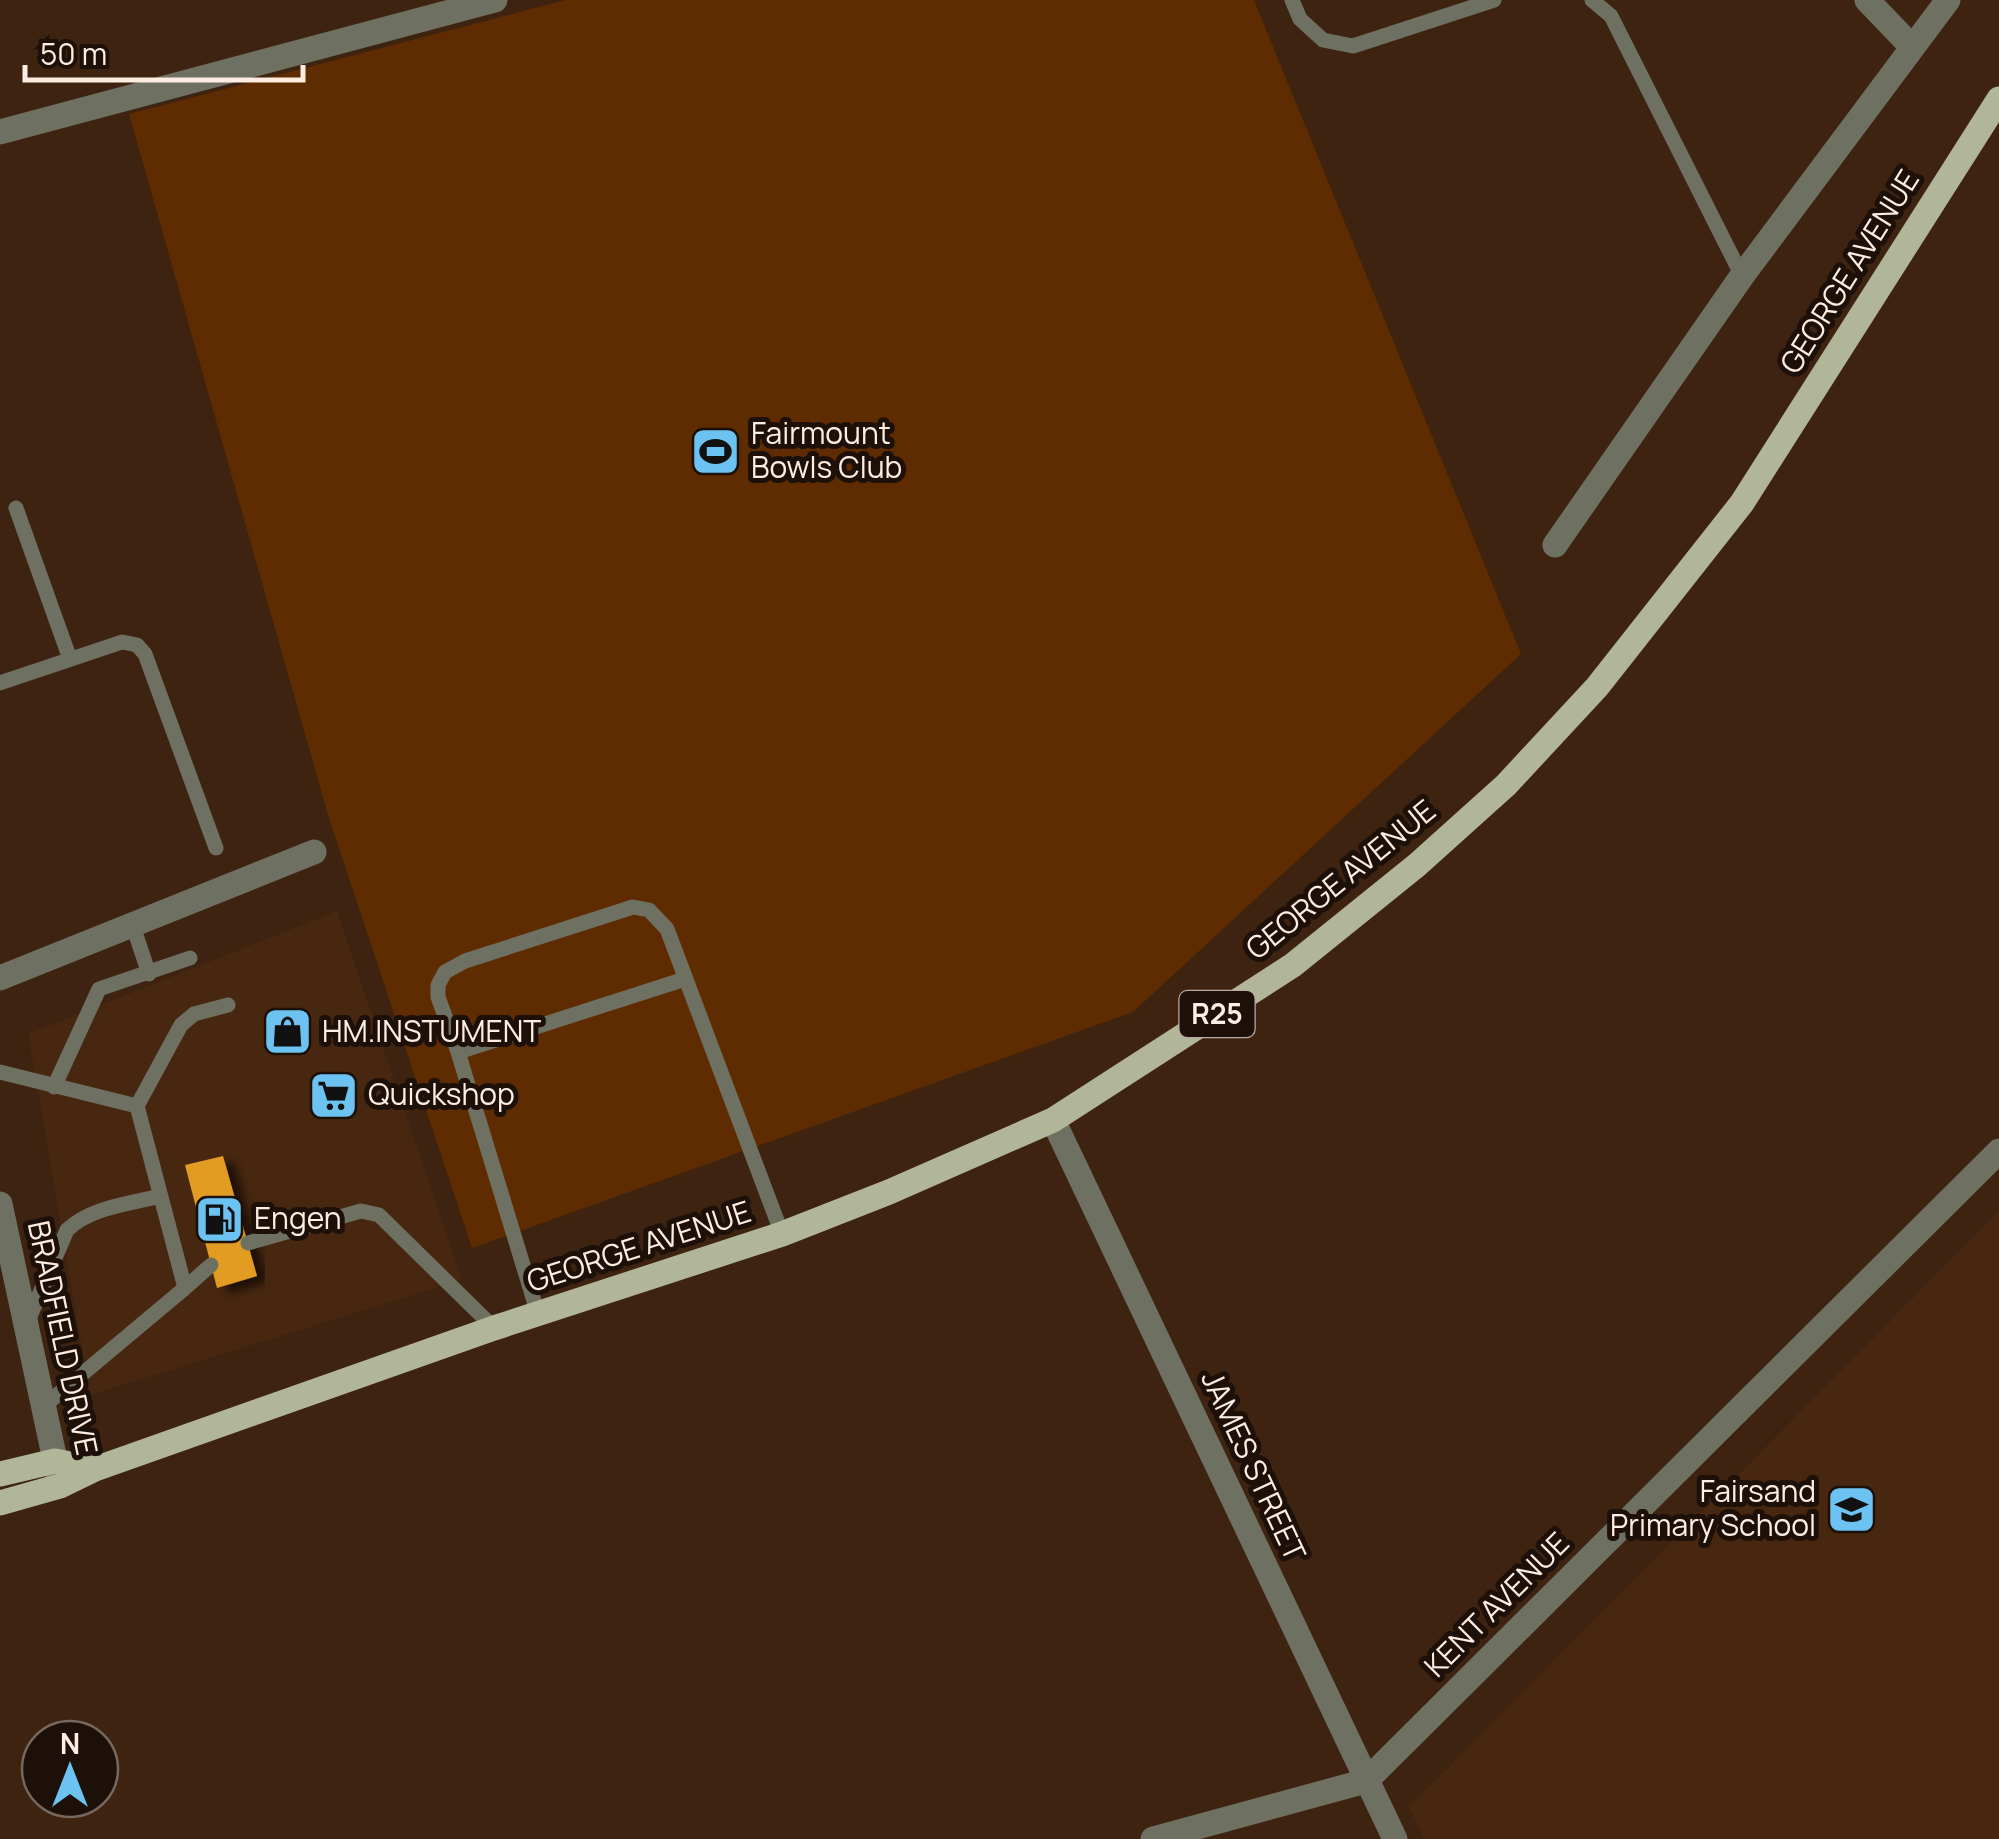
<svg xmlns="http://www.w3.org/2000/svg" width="1999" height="1839" font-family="Manrope,sans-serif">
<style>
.built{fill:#482710}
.park{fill:#5e2c00}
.building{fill:#e29c22;filter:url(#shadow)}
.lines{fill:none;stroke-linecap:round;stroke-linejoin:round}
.lane{stroke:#6e7062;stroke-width:15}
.street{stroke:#6e7062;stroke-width:25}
.primary{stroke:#b2b698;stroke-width:25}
.labels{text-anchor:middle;stroke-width:10;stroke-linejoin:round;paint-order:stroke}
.shield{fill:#1c1008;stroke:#bbaba0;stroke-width:2.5}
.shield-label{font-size:28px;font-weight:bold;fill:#ffede1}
.street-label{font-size:30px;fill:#ffede1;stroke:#1c1008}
.poi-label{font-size:30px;fill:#ffede1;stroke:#1c1008;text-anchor:start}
</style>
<defs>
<filter id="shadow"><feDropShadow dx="11" dy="6" stdDeviation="5" flood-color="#0009"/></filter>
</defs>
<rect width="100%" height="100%" fill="#3d2310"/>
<!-- built -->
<path class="built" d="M337 911 462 1280 90 1395 28 1034Z
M1999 1211V1839H1424L1409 1807Z"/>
<!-- park -->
<path class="park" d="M565 0H1254L1521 654 1133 1012 472 1248 328 815 129 114Z"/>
<!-- building -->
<path class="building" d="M223 1156 257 1276 217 1288 185 1165Z"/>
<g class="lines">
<!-- lane -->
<path class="lane" d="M1292 0 1300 19 1323 40 1353 46 1494 0
M1592 0 1611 16 1742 276
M16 508 70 659
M0 683 122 642 137 645 145 654 216 848
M133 926 149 974
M458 1052 685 979
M0 1072 137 1106 185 1288 44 1406
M54 1087 99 989 190 958
M137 1106 181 1025 194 1014 228 1005
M248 1243 361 1211 379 1215 494 1328
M185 1288 211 1265
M538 1314 458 1052 438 997V985L445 972 465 961 633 907 649 910 667 929 782 1234
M28 1321 67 1230C91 1207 129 1204 160 1196"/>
<!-- street -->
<path class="street" d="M1867 0 1912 47
M0 132 495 0
M1555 545 1742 276 1948 0
M0 978 314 852
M1053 1120 1395 1839
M0 1204 60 1483
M1153 1839 1366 1781 1999 1151"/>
<!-- primary -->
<path class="primary" d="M0 1474 55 1461 95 1469
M0 1503 60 1486 95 1469 494 1328 782 1234 889 1192 1053 1120 1293 965 1417 865 1506 785 1597 687 1742 503 1999 99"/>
</g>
<!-- icons -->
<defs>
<symbol id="stadium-square" viewBox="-11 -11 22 22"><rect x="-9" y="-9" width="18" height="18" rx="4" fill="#6cc3f2" stroke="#1c1008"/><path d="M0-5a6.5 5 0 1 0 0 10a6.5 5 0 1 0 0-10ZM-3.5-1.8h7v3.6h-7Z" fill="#111"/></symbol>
<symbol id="shop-square" viewBox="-11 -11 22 22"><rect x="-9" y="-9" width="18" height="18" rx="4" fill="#6cc3f2" stroke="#1c1008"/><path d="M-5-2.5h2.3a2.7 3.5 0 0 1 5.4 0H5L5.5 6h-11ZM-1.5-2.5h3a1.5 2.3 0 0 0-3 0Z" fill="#111"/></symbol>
<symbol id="supermarket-square" viewBox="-11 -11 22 22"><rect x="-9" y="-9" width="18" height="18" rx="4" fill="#6cc3f2" stroke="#1c1008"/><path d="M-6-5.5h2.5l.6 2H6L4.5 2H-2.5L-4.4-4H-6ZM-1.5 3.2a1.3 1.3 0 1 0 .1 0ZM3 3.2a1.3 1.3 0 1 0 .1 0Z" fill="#111"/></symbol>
<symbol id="fuel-square" viewBox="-11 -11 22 22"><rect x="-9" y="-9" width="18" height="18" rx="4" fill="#6cc3f2" stroke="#1c1008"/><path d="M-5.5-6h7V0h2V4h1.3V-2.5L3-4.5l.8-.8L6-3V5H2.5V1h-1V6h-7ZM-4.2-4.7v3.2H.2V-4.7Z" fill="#111"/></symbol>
<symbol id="school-square" viewBox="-11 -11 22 22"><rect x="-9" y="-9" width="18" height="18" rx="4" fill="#6cc3f2" stroke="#1c1008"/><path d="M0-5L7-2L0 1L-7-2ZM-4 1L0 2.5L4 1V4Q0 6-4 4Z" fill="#111"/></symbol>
</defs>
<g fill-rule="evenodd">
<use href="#stadium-square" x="688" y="424" width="55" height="55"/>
<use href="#shop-square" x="260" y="1004" width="55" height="55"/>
<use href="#supermarket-square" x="306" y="1068" width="55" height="55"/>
<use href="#fuel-square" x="192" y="1192" width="55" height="55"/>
<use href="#school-square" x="1824" y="1482" width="55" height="55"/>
</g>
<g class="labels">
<!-- shield labels -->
<rect class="shield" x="1179.5" y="991" width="75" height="46" rx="8"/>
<g class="shield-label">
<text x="1217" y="1024">R25</text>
</g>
<!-- street labels -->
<g class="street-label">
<text transform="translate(1850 272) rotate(-58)" y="10">GEORGE AVENUE</text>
<text transform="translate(1341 880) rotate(-39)" y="10">GEORGE AVENUE</text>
<text transform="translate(639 1247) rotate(-18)" y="10">GEORGE AVENUE</text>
<text transform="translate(62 1338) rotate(78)" y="10">BRADFIELD DRIVE</text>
<text transform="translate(1253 1466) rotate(65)" y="10">JAMES STREET</text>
<text transform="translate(1497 1605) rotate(-45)" y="10">KENT AVENUE</text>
</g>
<!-- poi labels -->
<g class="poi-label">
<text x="751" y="444">Fairmount<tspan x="751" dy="34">Bowls Club</tspan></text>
<text x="322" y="1042">HM.INSTUMENT</text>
<text x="368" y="1105">Quickshop</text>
<text x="254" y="1229">Engen</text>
<text x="1816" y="1502" text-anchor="end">Fairsand<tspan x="1816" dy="34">Primary School</tspan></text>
</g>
</g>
<!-- north arrow -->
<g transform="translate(70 1769)"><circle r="48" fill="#1c1008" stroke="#77685f" stroke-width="2.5"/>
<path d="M0-8L18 38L0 25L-18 38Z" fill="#6cc3f2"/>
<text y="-15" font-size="28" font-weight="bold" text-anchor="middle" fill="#ffede1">N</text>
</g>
<!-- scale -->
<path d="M25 65v15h278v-15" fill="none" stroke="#ffede1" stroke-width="5"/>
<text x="40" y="65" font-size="30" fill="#ffede1" stroke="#1c1008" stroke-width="8" paint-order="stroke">50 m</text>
</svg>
